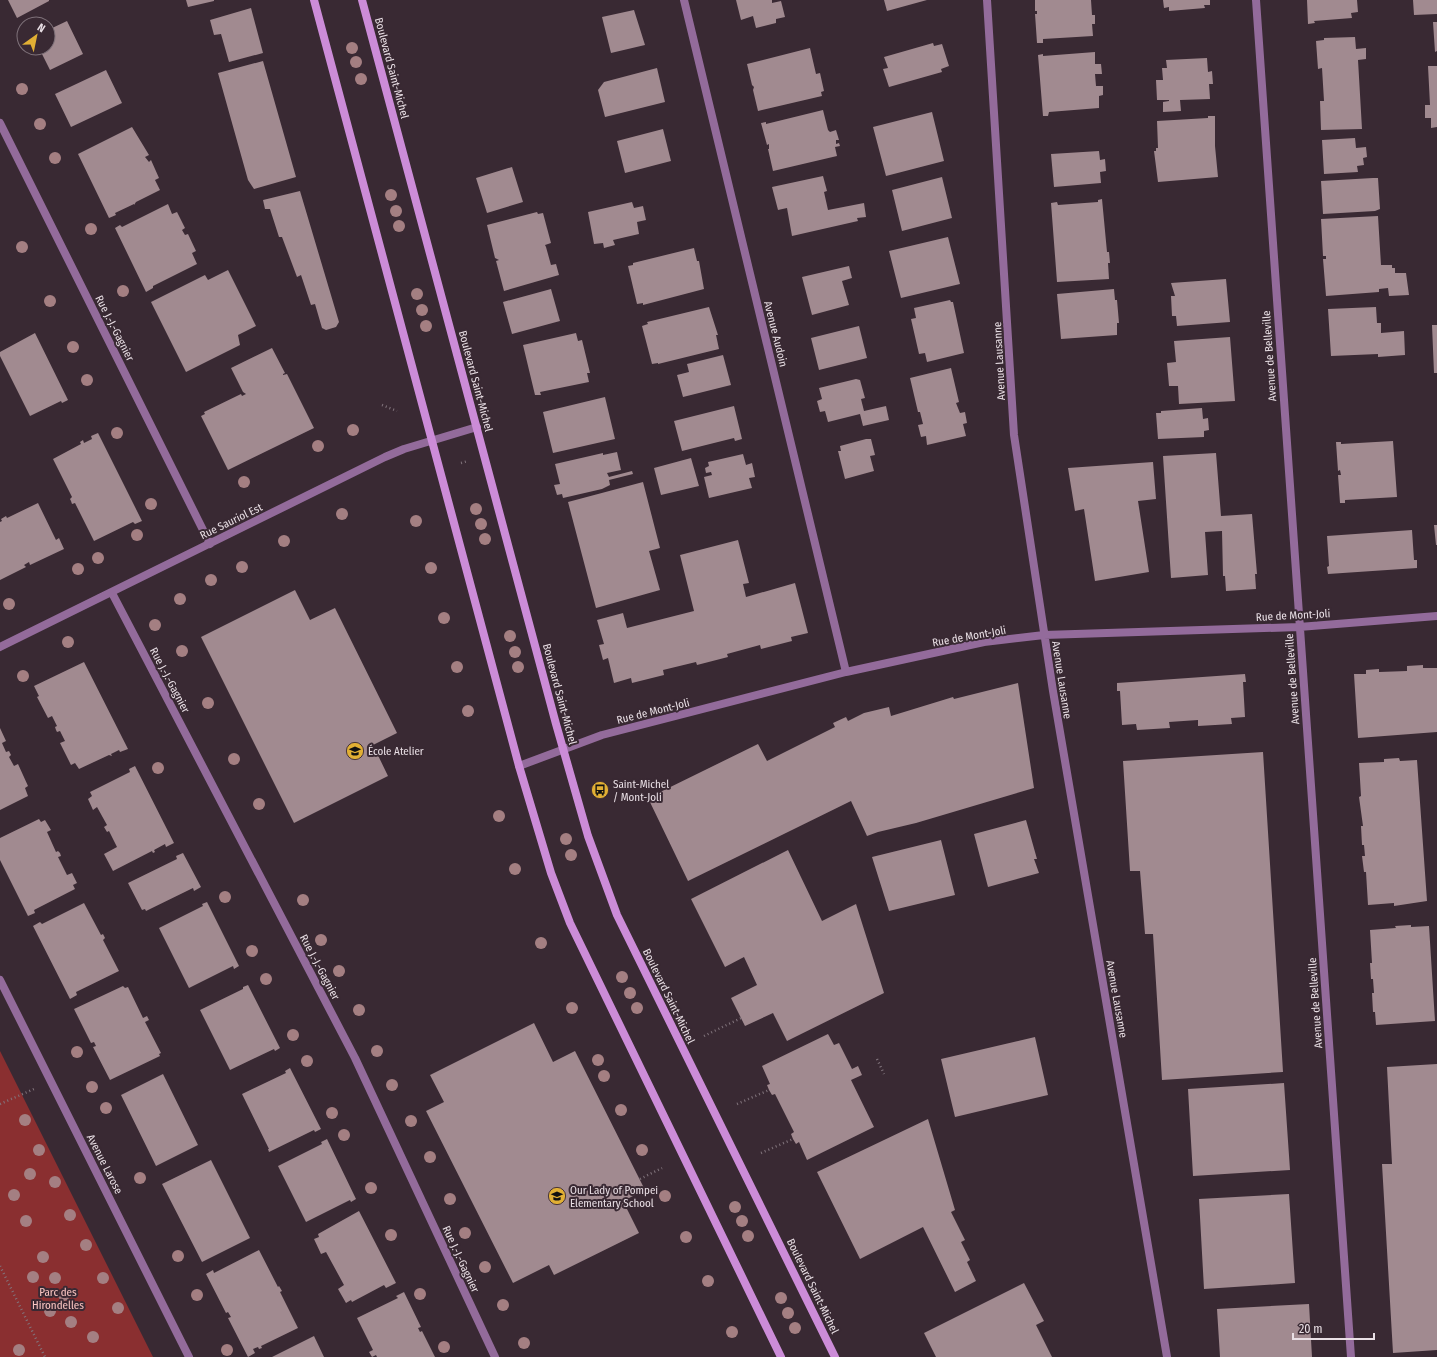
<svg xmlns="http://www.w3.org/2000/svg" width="1437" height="1357" font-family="'Fira Sans Condensed',sans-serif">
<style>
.green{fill:#8a2f30}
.building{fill:#a18a90}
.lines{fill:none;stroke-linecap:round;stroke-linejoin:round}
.path{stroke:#82757d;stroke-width:2.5;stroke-dasharray:1 3;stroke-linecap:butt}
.minor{stroke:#936b9b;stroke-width:8}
.secondary{stroke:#cc8cd8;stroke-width:8}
.tree{fill:#a47f82}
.labels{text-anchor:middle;stroke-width:4;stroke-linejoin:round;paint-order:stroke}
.street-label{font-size:11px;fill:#e9dfe5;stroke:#392933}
.poi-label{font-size:11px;fill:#e9dfe5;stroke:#392933;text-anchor:start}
.park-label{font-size:11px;fill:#fcc6c2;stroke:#392933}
</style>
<rect width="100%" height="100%" fill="#392933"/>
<!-- green -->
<path class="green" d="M0 1051 153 1357H0Z"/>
<!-- building -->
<path class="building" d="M8 0H49V1L17 18Z
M186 0H214V1L188 7Z
M736 0H772V3L781 1 785 17 776 19V23L756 28 753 16 741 20Z
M884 0H927L887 11Z
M1035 0H1091L1092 15H1095V24H1092L1093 36 1043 39V43H1037L1035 14H1037V11H1035Z
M1163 0H1210V5H1204L1205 8 1169 11V7L1164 8Z
M1307 0H1357L1358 12 1351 13 1352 18 1314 21 1315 23 1308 24Z
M1413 0H1437V14L1414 15Z
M251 8 263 53 229 62 221 34 214 35 210 20Z
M634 10 645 45 611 53 602 17Z
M67 21 83 54 50 70 39 48H48V30Z
M1433 22H1437V51L1435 52Z
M1355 37 1356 49 1366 48V59L1358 60 1362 129 1321 130 1320 101H1324L1322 68 1318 69 1316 41 1324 40V38Z
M933 43 934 46 942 44 949 66 941 69 942 72 889 87 883 69 888 68 884 57Z
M810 48 816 74 820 73 824 91 821 92 822 96 758 111 753 90 754 87 752 85 747 64Z
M1095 52V64H1101L1102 74H1095L1096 86H1103V95L1099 96V108L1049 112 1048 116H1043L1038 55 1043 54V56Z
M1207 58 1208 72 1212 71 1213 84H1209L1210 99 1180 100 1181 111 1163 112V102L1169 101V100H1157L1156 80H1163L1162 68H1167L1166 60Z
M263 61 296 177 254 189 248 180 218 73Z
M1428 66H1437V127L1431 128V118H1425V105H1430Z
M657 68 665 102 605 117 598 90 604 82Z
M106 70 122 103 71 127 55 94Z
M823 110 828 130 830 132 836 130 839 140H836V144L839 143 840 146 835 147 837 156 773 171 768 149H769V144L767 145 761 123 766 122V124Z
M932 112 944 161 886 176 873 127Z
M1208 116H1215V146L1218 177 1158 182 1154 151H1156V148H1158L1157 121 1208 118Z
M132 127 149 155 145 157 149 162 151 160 159 178 155 180 160 190 136 202 134 205V204L115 213 116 215 109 218 78 154Z
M663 129 671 161 625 173 617 141Z
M1355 138 1356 148 1366 147 1367 157 1363 158 1364 165 1357 166 1358 172 1324 174 1322 140Z
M1099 151 1100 160 1105 159 1106 171 1100 172 1101 183 1054 187 1051 154Z
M512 167 523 202 487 213 476 178Z
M823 176 827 191 824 192 828 210 864 203 866 217 857 218 858 221 792 236 787 208 778 210 772 187Z
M942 177 952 218 902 231 892 190Z
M1373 178H1378L1380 209 1375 211 1323 214 1321 181Z
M300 191 339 322 336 327 326 330 322 328 315 304 311 305 301 275 297 277 282 237H279L270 209H265L263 200Z
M1102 199 1107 252H1109L1110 263H1108L1109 279 1057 282 1051 203 1057 202 1058 205 1098 202V200Z
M632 202 634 208 643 206 646 220 637 222 639 234 613 240 615 245 604 248 603 243 594 244 588 212Z
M168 204 172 214 177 212 185 228 182 230 185 235 188 234 196 251 192 253 197 264 153 286V288L146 292 115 228 120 225 122 227Z
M537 212 538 214 543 213 551 243 545 245 546 247 551 265 556 264 559 275 504 291 496 261 499 260 495 258 487 225Z
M1378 216 1381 265H1392V268H1395V273H1406L1409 295 1389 296 1388 288 1379 289V292L1326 296 1323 259H1326V256H1323L1321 219Z
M948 237 960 284 901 298 889 251Z
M694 248 697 261H699L704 289 643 305V303L637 304 628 266 633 265V263Z
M849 266 852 278 842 281 849 305 812 315 802 277Z
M228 270 256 326 238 335 240 345 186 372 151 302 205 275 208 280Z
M1226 279 1230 322 1177 326 1176 316H1172L1171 296H1175L1171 283Z
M551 289 560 321 512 334 503 302Z
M1114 289 1115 300H1117L1119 323H1117V335L1061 339 1057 294Z
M950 300 951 302H953L964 353 927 362 925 353 919 354 911 319 916 318 914 308Z
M709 307 718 335H716L719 349 658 364V363L652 364 642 326 648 324 647 322Z
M1376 307 1377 323H1381V333L1404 331 1405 355 1378 357V354L1331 356 1328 309Z
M1432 325H1437V373H1434Z
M859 326 867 358 819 370 811 338Z
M35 333 68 400 62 403 61 401 30 416 0 356V352Z
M576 333 578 341 582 340 590 373H587L589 382 540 392 541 395H535L523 345Z
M1230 337 1235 401 1179 404 1178 386H1169L1167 363 1176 362 1174 341Z
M272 348 285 373 283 374V375L287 374 314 428 228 470 201 416 205 414 204 412 241 394 242 396 246 394 243 392 231 368Z
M723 355 731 385 683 397 677 375 689 372 687 364Z
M951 368 959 402 956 403 960 413 965 412 967 423 963 424 966 436 927 445 926 436 921 437 918 425 923 424 920 412H918L910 378Z
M856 379 860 380 865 398 861 399 864 411 886 406 889 420 863 426 860 414 828 422 825 411 820 412 817 401 822 399 819 388Z
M605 397 615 439 553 453 543 412Z
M734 406 742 439 735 441 734 438 682 451 674 421Z
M1202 408 1203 419 1208 418 1209 430 1204 431V437L1158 439 1156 413H1161V411Z
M98 433 142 521 135 524 133 522 94 541 75 503 72 504 71 501 70 499 72 497 53 459 81 444 80 442 83 440 84 443 92 439 91 436Z
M866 439H871L875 455 870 456 874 471 845 479 838 451H841L840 446Z
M1393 441 1397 497 1345 500V503H1340L1338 475H1341L1340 470 1338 471 1336 442H1341V444Z
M617 452 621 470 607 473 609 477 632 471 633 474 609 480 610 485 602 489 563 498 562 494 557 495 554 485 560 484 555 464 603 453V455Z
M1216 453 1221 516 1252 514 1257 574H1255L1256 589 1226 591 1225 576H1223L1222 531 1205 532 1208 575 1171 578 1163 456Z
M743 454 746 465 752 463 755 477 749 478 752 488 709 498 704 477 712 475 711 472 706 473 705 468 709 466 708 462Z
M691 458 699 486 661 495 654 468Z
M1153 462 1156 499 1138 501 1149 572 1095 581 1084 509 1075 511 1068 468Z
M643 482 660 548 649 551 660 590 596 608 568 502Z
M38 503 56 540 59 538 64 549 30 565 29 562 24 565 26 567 0 580V522L2 521 1 519 6 516 7 518Z
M1434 525H1437V545H1436Z
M1412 530 1414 560H1417V568L1328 574 1327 567 1329 566 1327 536Z
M738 540 749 583 743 584 746 597 795 583 808 633 791 637 792 641 761 649 760 645 727 654 728 657 697 665 696 662 663 670 664 675 632 683 631 678 614 683 608 658 603 660 599 645 604 644 597 620 623 613 627 628 694 611 680 555Z
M295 590 310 620 335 608 397 733 373 745 388 776 294 823 201 637Z
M84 662 128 749 120 752 119 750 111 754 112 756 109 755 79 769 75 763 71 765 60 743 65 741 60 731 57 732 56 730 55 727 57 726 52 716 48 718 37 697 39 696 34 686Z
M1423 665V668H1437V732L1358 738 1354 674H1366V670L1379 669V672L1407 671V666Z
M1245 674 1246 682H1243L1245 717 1231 718 1232 724 1198 726V720L1169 722 1170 728 1137 730 1136 724 1122 725 1120 691H1117V683Z
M1018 683 1034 788 916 823 878 832 867 836 851 801 688 881 648 798 758 744 767 761 835 727 833 723 846 717 848 721 864 713 889 707 891 716 953 697 954 699Z
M0 728 6 741 2 743 6 752 9 751 11 755 9 757 14 766 18 764 28 786 25 788 28 796 0 810Z
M1263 752 1283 1072 1162 1080 1153 934H1145L1140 871H1130L1123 761Z
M1399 758 1400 761 1417 760 1427 901 1394 906V903L1368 905 1366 872H1364L1362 856H1365L1364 845H1362L1361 826H1363L1359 797 1361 796 1359 763 1384 762V759Z
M135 766 174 843 166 847 165 844 154 850 155 852 153 853 152 851 113 871 104 854 117 847 109 831 107 832 104 827 107 825 97 807 93 810 88 799 92 796 90 792 130 772 129 769Z
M39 819 41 822 45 820 51 830 47 832 56 852 58 851 60 853 61 856 58 857 67 875 72 873 77 883 73 885 75 889 34 910 35 913 28 916 0 860V838Z
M1026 820 1037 859H1034L1039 873 988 887 974 834Z
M941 840 955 895 889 911 872 857Z
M788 850 822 921 856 904 884 993 787 1041 773 1013 745 1026 731 998 757 985 744 957 725 967 691 899Z
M183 853 201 887 194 891 193 888 146 911 145 909 142 910 128 883 177 859 176 856Z
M207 902 239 966 234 969 233 966 189 988 159 928 203 906 202 904Z
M84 903 101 935 103 934 105 938 103 940 119 971 76 992 77 995 70 999 33 926 40 922 42 924Z
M1411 925V927L1429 926 1435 1021 1376 1025 1375 1012H1373L1372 993H1374L1373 979H1371L1370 963H1372L1370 930 1396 928 1395 926Z
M248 985 280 1048 275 1051 274 1049 230 1070 200 1010 243 989V987Z
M123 986 125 988 128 987 143 1018 147 1016 149 1020 145 1022 161 1053 159 1054 160 1056 110 1080 93 1047 96 1046 94 1042 91 1043 74 1009Z
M534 1023 553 1062 575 1051 645 1190 623 1201 639 1233 554 1275 549 1265 513 1283 426 1111 444 1102 430 1075Z
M828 1034 834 1045 839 1043 852 1069 858 1066 862 1075 851 1080 874 1127 807 1160 799 1142 796 1144 793 1139 791 1134 794 1132 775 1094 772 1095 769 1090 767 1085 770 1084 762 1066Z
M1035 1037 1048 1095 955 1117 941 1059Z
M1437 1064V1350L1393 1353 1382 1164H1392L1387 1067Z
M290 1068 321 1129 315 1132 314 1130 269 1152 268 1149H269L242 1094 286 1073 285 1071Z
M163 1074 198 1145 156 1166 121 1095Z
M1284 1083 1290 1170 1193 1176 1188 1089Z
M928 1119 955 1210 951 1212 965 1240 961 1242 970 1260 967 1262 976 1281 955 1292 923 1227 860 1259 817 1172Z
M327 1139 356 1199 351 1202 350 1200 306 1222 278 1166 322 1144 321 1142Z
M211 1160 250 1238 202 1262 162 1184Z
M1289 1194 1295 1283 1204 1289 1199 1199Z
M359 1211 396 1283 386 1288 384 1285 352 1302 351 1300 346 1303 338 1289 344 1285 326 1252 321 1254 314 1239 319 1237 318 1234Z
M259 1250 278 1287 279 1286 282 1291 280 1292 298 1328 261 1346 262 1348 259 1349 258 1347 253 1349 255 1353 248 1357 228 1318 231 1317 228 1312 226 1313 206 1274 213 1270 214 1273Z
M1024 1283 1044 1321 1036 1325 1052 1357H936L924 1333Z
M404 1292 421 1327 418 1328 420 1332 422 1331 435 1357H377L376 1355 372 1357 369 1352 373 1350 357 1318 398 1298 396 1296Z
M1309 1304 1312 1357H1220L1217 1309Z
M314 1336 324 1357H272Z"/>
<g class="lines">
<!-- path -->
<path class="path" d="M382 405 397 411
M461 463 468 461
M704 1036 741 1018
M877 1059 884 1074
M0 1104 34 1089
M737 1104 769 1090
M761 1153 793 1139
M640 1179 662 1168
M0 1266 45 1357"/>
<!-- minor -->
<path class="minor" d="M684 0 846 672
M987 0 1014 435 1053 691 1167 1357
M1256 0 1351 1357
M0 123 210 544
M112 593 355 1058 495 1357
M0 647 385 457 404 449 477 427
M519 766 602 735 846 672 984 642 1044 635 1299 627 1437 616
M0 980 189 1357"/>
<!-- secondary -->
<path class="secondary" d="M314 0 519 766 551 873 570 923 781 1357
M362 0 556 724 588 836 617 915 835 1357"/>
</g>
<!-- trees -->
<g class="tree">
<circle cx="352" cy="48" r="6"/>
<circle cx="356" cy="62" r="6"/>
<circle cx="361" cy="79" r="6"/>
<circle cx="22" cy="89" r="6"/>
<circle cx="40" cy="124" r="6"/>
<circle cx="55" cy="158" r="6"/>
<circle cx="391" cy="195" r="6"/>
<circle cx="396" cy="211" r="6"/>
<circle cx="399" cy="226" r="6"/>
<circle cx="91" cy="229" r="6"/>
<circle cx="22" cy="247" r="6"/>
<circle cx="123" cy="291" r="6"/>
<circle cx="417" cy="294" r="6"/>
<circle cx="50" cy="301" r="6"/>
<circle cx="422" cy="310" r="6"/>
<circle cx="426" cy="326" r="6"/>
<circle cx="73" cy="347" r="6"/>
<circle cx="87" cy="380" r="6"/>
<circle cx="353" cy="430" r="6"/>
<circle cx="117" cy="433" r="6"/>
<circle cx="318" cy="446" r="6"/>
<circle cx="244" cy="482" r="6"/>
<circle cx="151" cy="504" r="6"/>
<circle cx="476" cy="509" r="6"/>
<circle cx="342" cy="514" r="6"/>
<circle cx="416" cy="521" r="6"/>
<circle cx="481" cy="524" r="6"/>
<circle cx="137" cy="535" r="6"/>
<circle cx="485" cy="539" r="6"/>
<circle cx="284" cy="541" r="6"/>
<circle cx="98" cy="558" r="6"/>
<circle cx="242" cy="567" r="6"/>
<circle cx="431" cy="568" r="6"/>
<circle cx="78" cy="569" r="6"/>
<circle cx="211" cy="580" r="6"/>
<circle cx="180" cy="599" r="6"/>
<circle cx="9" cy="604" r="6"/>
<circle cx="444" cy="618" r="6"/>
<circle cx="155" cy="625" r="6"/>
<circle cx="510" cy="636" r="6"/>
<circle cx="68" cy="642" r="6"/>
<circle cx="182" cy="651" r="6"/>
<circle cx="515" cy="652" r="6"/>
<circle cx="457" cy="667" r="6"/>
<circle cx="518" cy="667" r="6"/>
<circle cx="23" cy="676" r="6"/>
<circle cx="208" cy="703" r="6"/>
<circle cx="468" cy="711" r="6"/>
<circle cx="234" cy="759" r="6"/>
<circle cx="158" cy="768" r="6"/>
<circle cx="259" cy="804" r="6"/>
<circle cx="499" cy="816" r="6"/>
<circle cx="566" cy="839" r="6"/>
<circle cx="571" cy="855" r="6"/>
<circle cx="515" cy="869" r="6"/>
<circle cx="225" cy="897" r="6"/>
<circle cx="303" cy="900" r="6"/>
<circle cx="321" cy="940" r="6"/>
<circle cx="541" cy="943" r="6"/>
<circle cx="252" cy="951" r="6"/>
<circle cx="339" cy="971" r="6"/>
<circle cx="622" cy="977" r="6"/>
<circle cx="266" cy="979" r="6"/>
<circle cx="630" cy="993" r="6"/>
<circle cx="572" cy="1008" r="6"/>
<circle cx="637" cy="1008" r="6"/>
<circle cx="359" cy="1010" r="6"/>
<circle cx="293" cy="1035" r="6"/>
<circle cx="377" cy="1051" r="6"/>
<circle cx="77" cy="1052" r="6"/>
<circle cx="598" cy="1060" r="6"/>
<circle cx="307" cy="1061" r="6"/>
<circle cx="604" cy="1076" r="6"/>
<circle cx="392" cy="1085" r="6"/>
<circle cx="92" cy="1087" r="6"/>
<circle cx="106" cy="1108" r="6"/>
<circle cx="621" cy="1110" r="6"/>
<circle cx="332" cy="1113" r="6"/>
<circle cx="25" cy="1120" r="6"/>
<circle cx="411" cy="1121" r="6"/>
<circle cx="344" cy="1135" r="6"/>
<circle cx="39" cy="1150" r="6"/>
<circle cx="642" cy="1150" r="6"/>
<circle cx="430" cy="1157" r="6"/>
<circle cx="30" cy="1174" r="6"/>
<circle cx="140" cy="1178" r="6"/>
<circle cx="55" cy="1182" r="6"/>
<circle cx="371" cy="1188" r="6"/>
<circle cx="14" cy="1195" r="6"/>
<circle cx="665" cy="1196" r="6"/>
<circle cx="450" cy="1199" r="6"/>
<circle cx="735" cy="1207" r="6"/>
<circle cx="70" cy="1215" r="6"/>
<circle cx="26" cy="1221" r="6"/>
<circle cx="742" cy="1221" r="6"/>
<circle cx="465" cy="1233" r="6"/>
<circle cx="391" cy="1235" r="6"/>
<circle cx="748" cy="1236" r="6"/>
<circle cx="686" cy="1237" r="6"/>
<circle cx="86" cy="1245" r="6"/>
<circle cx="178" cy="1256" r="6"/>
<circle cx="43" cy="1257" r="6"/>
<circle cx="485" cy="1267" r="6"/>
<circle cx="33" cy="1277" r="6"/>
<circle cx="55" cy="1278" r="6"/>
<circle cx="103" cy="1278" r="6"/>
<circle cx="708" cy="1281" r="6"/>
<circle cx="420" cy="1294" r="6"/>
<circle cx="64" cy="1295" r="6"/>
<circle cx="197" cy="1295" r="6"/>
<circle cx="781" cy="1298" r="6"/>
<circle cx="503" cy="1305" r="6"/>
<circle cx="118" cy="1308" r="6"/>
<circle cx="50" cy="1311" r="6"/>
<circle cx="788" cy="1313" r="6"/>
<circle cx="71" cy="1322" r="6"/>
<circle cx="795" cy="1328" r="6"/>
<circle cx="732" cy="1332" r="6"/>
<circle cx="93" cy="1337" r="6"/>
<circle cx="524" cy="1343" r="6"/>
<circle cx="444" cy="1347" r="6"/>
<circle cx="19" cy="1350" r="6"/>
<circle cx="227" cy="1350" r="6"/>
</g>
<!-- icons -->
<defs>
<symbol id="school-disc" viewBox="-11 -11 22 22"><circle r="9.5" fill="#e1af34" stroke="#392933"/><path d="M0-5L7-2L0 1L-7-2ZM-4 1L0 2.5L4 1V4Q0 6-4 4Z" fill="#111"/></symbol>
<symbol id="bus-disc" viewBox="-11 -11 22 22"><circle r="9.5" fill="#e1af34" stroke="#392933"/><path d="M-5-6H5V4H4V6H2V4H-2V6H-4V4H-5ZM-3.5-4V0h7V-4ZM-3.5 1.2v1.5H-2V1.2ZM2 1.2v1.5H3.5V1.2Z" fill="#111"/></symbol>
</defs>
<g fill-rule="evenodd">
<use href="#school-disc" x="345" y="741" width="20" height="20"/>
<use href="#bus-disc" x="590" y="780" width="20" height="20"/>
<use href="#school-disc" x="547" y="1186" width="20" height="20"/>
</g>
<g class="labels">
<!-- street labels -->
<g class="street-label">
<text transform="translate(392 68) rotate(75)" y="4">Boulevard Saint-Michel</text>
<text transform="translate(115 328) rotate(63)" y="4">Rue J.-J.-Gagnier</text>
<text transform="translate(776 334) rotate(76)" y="4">Avenue Audoin</text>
<text transform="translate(1269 356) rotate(-94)" y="4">Avenue de Belleville</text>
<text transform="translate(999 361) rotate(-93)" y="4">Avenue Lausanne</text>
<text transform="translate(476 381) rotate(75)" y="4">Boulevard Saint-Michel</text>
<text transform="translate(231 521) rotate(-26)" y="4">Rue Sauriol Est</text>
<text transform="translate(1293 615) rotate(-3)" y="4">Rue de Mont-Joli</text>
<text transform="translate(969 636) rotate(-10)" y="4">Rue de Mont-Joli</text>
<text transform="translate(1292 679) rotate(-94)" y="4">Avenue de Belleville</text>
<text transform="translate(170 680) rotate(62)" y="4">Rue J.-J.-Gagnier</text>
<text transform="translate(1062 680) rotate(81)" y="4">Avenue Lausanne</text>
<text transform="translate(560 694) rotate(75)" y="4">Boulevard Saint-Michel</text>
<text transform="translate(653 711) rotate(-14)" y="4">Rue de Mont-Joli</text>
<text transform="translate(320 967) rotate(62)" y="4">Rue J.-J.-Gagnier</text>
<text transform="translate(669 996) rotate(64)" y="4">Boulevard Saint-Michel</text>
<text transform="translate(1117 999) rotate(80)" y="4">Avenue Lausanne</text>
<text transform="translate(1315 1003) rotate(-94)" y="4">Avenue de Belleville</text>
<text transform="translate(105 1164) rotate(63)" y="4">Avenue Larose</text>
<text transform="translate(461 1259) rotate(65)" y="4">Rue J.-J.-Gagnier</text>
<text transform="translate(813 1286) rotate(64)" y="4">Boulevard Saint-Michel</text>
</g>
<!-- poi labels -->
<g class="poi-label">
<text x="368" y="755">École Atelier</text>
<text x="613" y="788">Saint-Michel<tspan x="613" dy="13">/ Mont-Joli</tspan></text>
<text x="570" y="1194">Our Lady of Pompei<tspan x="570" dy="13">Elementary School</tspan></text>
</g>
<!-- park labels -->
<g class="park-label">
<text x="58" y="1296">Parc des<tspan x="58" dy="13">Hirondelles</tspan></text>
</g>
</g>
<!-- north arrow -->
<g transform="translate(36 36) rotate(33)"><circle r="19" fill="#392933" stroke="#7f727a"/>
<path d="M0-3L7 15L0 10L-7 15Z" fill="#e1af34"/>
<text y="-6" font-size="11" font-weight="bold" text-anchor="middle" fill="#e9dfe5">N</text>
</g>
<!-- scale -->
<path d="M1293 1333v6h81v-6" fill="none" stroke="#e9dfe5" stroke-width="2"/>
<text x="1299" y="1333" font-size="12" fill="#e9dfe5" stroke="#392933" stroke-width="3" paint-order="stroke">20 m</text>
</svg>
